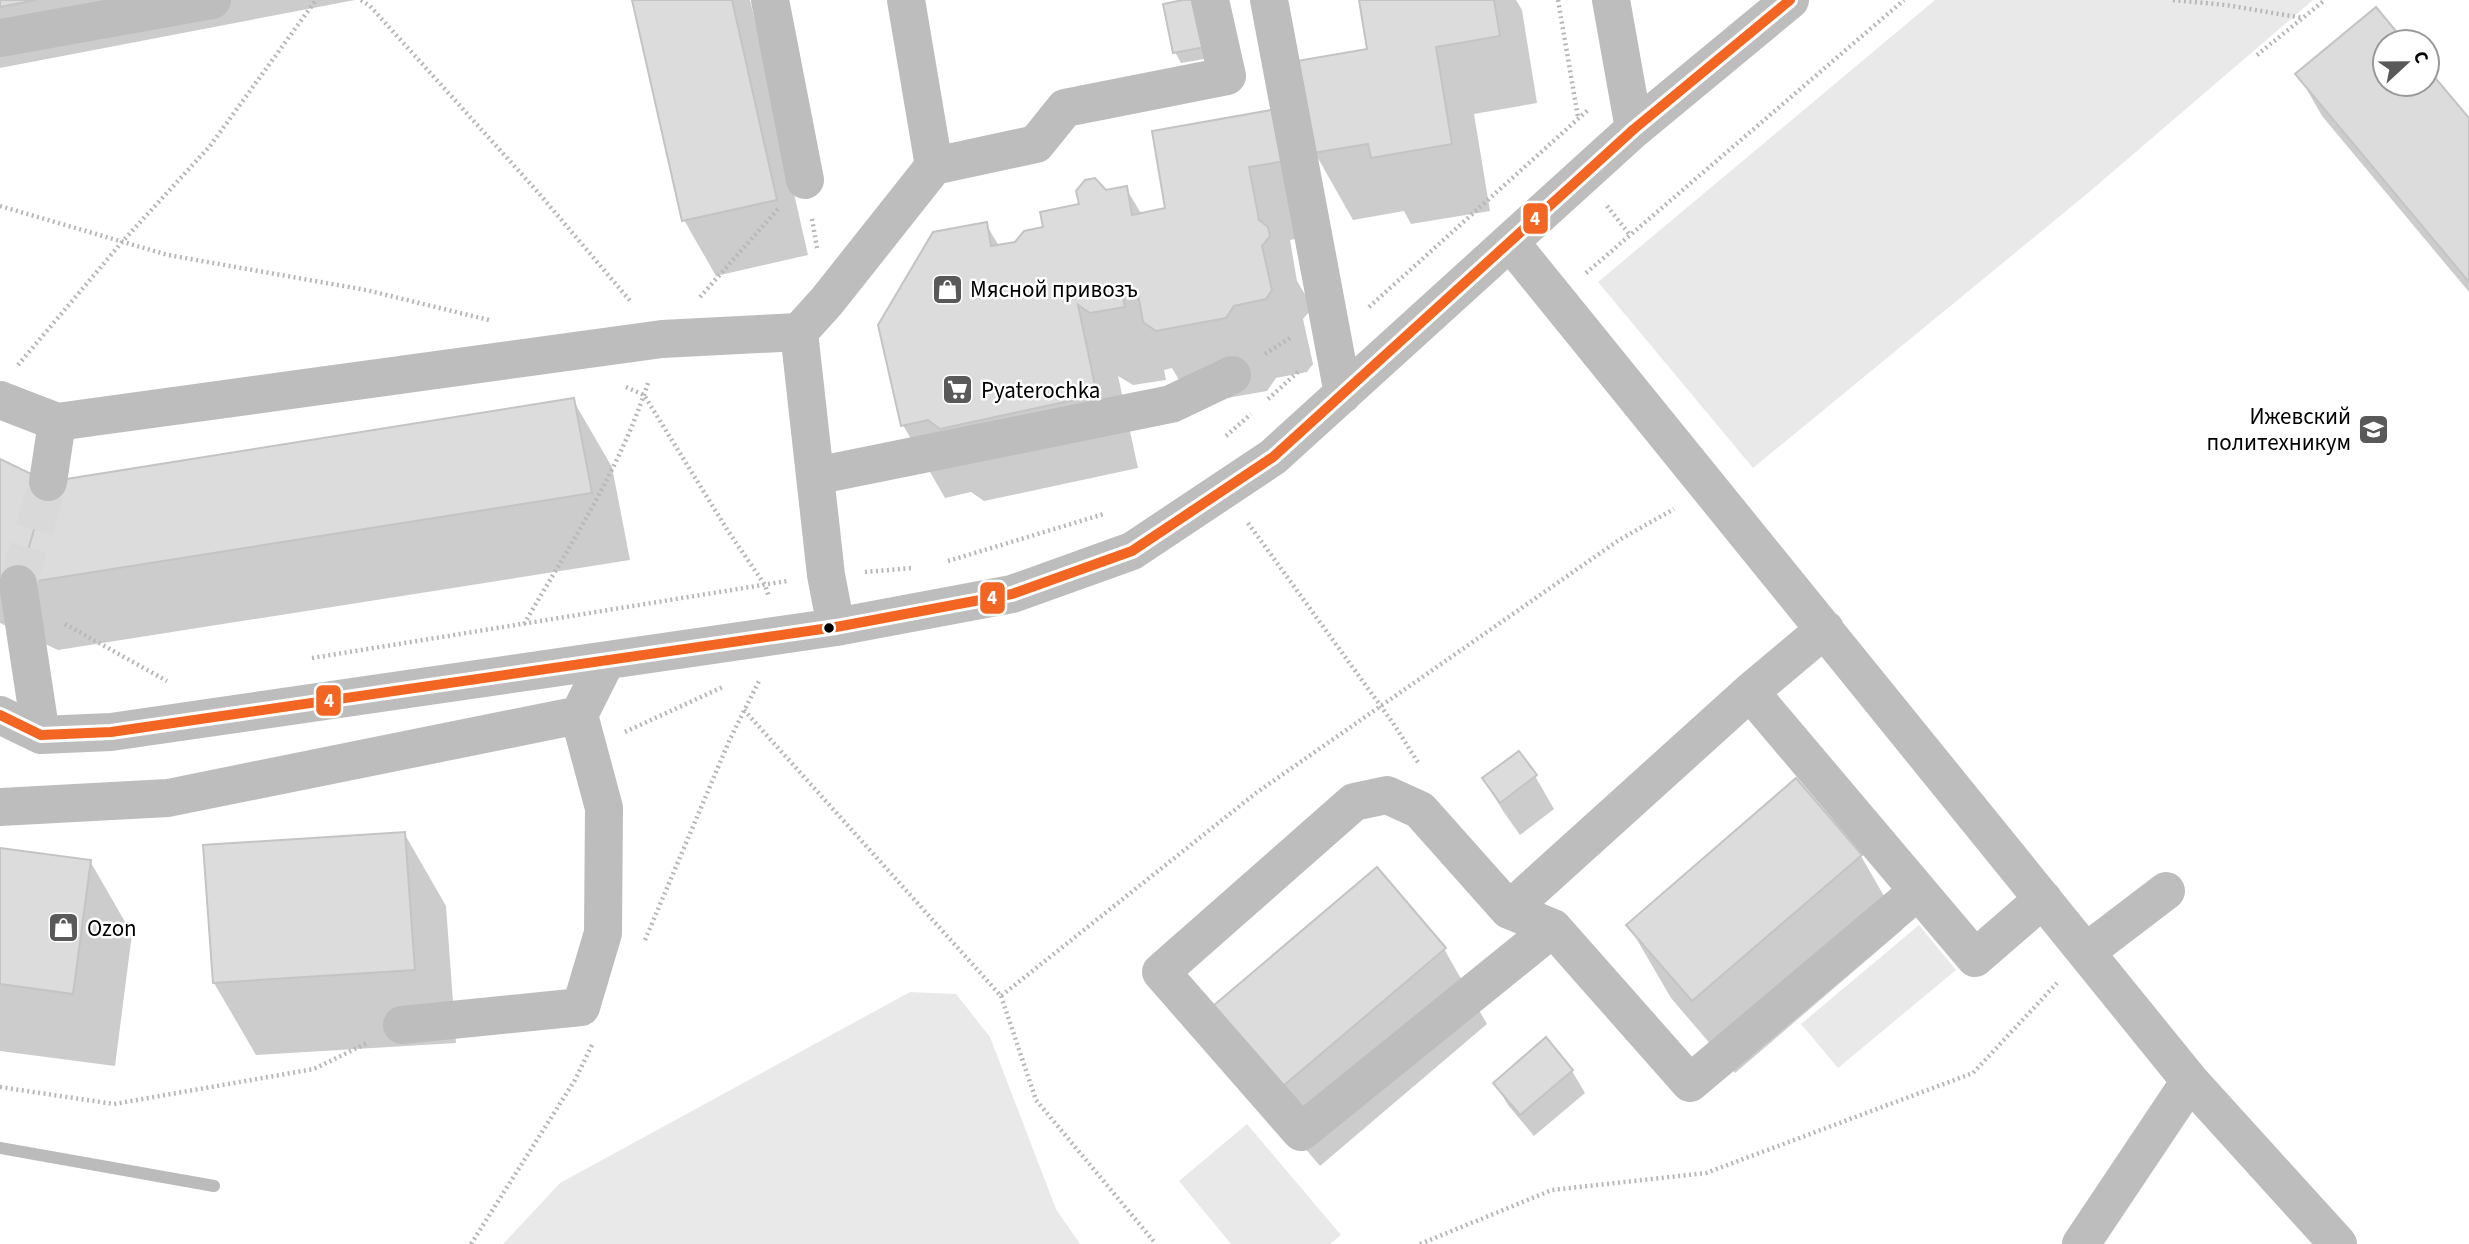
<svg xmlns="http://www.w3.org/2000/svg" width="2469" height="1244" font-family="'Source Sans 3',sans-serif">
<style>
.green{fill:#e9e9e9}
.shadow{fill:#0003}
.lines{fill:none;stroke-linecap:round;stroke-linejoin:round}
.stream{stroke:#bbb;stroke-width:12}
.building{fill:#dcdcdc;stroke:#c4c4c4;stroke-width:2}
.minor-tunnel{stroke:#d9d9d9;stroke-width:38;stroke-dasharray:38 19;stroke-linecap:butt}
.path{stroke:#b8b8b8;stroke-width:4.5;stroke-dasharray:2 3.5;stroke-linecap:butt}
.minor{stroke:#bdbdbd;stroke-width:38}
.bus-1-casing{stroke:#fff;stroke-width:16}
.bus-1{stroke:#f26522;stroke-width:10}
.bus-dot{fill:#000;stroke:#fff;stroke-width:2.5}
.labels{text-anchor:middle;stroke-width:5;stroke-linejoin:round;paint-order:stroke}
.poi-label{font-size:23px;fill:#000;stroke:#fff;text-anchor:start}
.line-badge{stroke:#fff;stroke-width:2.5}
.badge-label{font-size:19px;text-anchor:middle;font-weight:bold;fill:#fff}
</style>
<rect width="100%" height="100%" fill="#fff"/>
<!-- green -->
<path class="green" d="M1935 0H2313L2088 193 1753 468 1598 282Z
M1919 925 1956 970 1838 1068 1801 1024Z
M910 992 956 994 990 1037 1056 1209 1080 1244H503L560 1183Z
M1247 1124 1341 1235 1330 1244H1231L1179 1181Z"/>
<!-- shadow -->
<path class="shadow" d="M0 0H355L0 68Z
M634 0H750L808 255 716 276 684 220Z
M1361 0H1516L1522 10 1537 103 1474 114 1490 211 1411 224 1404 211 1353 220 1315 153 1369 51Z
M1165 5 1210 58 1181 63 1175 52Z
M2376 9 2403 42H2385V84H2427V70L2469 121V292L2322 116 2298 74Z
M1276 111 1327 233 1290 240 1297 281 1309 301 1311 310 1303 319 1313 364 1307 372 1276 378 1267 391 1199 403 1188 395 1172 368 1164 370 1166 380 1133 385 1118 376 1138 468 984 501 971 492 945 498 903 425 986 224 999 246 1015 244 1045 229 1106 191 1126 188 1142 215 1167 210Z
M573 400 612 467 630 560 58 650 0 623V461L47 484Z
M1535 776 1554 809 1520 835 1503 811 1484 779Z
M404 833 446 906 456 1043 256 1055 214 983Z
M0 849 90 861 132 934 115 1066 0 1051Z
M1861 856 1903 929 1735 1073 1671 998 1629 926Z
M1444 949 1487 1024 1320 1166 1252 1086Z
M1572 1071 1585 1093 1534 1136 1508 1105 1495 1083Z"/>
<g class="lines">
<!-- stream -->
<path class="stream" d="M0 1148 214 1186"/>
</g>
<!-- building -->
<path class="building" d="M0 0H36L0 7Z
M632 0H732L777 200 682 221Z
M1183 0H1196L1205 47 1173 53 1163 4Z
M1359 0H1494L1500 36 1436 47 1452 144 1371 158 1368 144 1313 153 1297 61 1367 49Z
M2376 7 2405 42H2385V84H2427V68L2469 118V282L2295 74Z
M1277 109 1286 161 1249 167 1259 220 1268 227 1270 236 1262 246 1272 290 1266 299 1234 306 1226 318 1156 331 1143 322 1138 294 1123 297 1125 307 1090 313 1078 305 1097 395 940 429 928 420 901 426 878 325 933 232 987 222 991 246 1015 242 1024 231 1043 227 1040 212 1079 204 1076 191 1085 180 1095 178 1106 190 1127 186 1132 215 1165 208 1152 131Z
M574 398 592 493 18 584 48 482Z
M0 459 48 482 18 584 0 575Z
M1519 751 1537 775 1500 803 1482 778Z
M1796 778 1862 855 1692 1001 1626 925Z
M405 832 415 970 213 983 203 845Z
M0 848 91 860 73 994 0 984Z
M1377 867 1446 948 1276 1092 1207 1011Z
M1546 1037 1573 1070 1520 1115 1493 1083Z"/>
<g class="lines">
<!-- minor-tunnel -->
<path class="minor-tunnel" d="M18 584 48 482"/>
<!-- path -->
<path class="path" d="M361 0 370 6 536 190 632 303
M1558 0 1578 117
M2173 0 2226 5 2303 18
M2257 55 2325 0
M0 206 168 255 366 290 489 320
M1607 206 1630 235
M812 219 817 248
M1586 273 1904 0
M700 297 778 209
M1369 307 1589 109
M1265 354 1290 338
M18 365 122 242 210 146 316 0
M626 387 644 395 728 531 765 585 769 597
M1268 399 1298 372
M1226 436 1251 414
M1248 523 1393 723 1419 764
M948 561 1104 514
M865 572 912 568
M65 624 167 681
M524 624C569 547 620 469 648 383
M312 658 787 581
M744 710 1001 996 1256 793 1619 540 1674 509
M625 732 725 686
M645 940 730 739 760 679
M1001 996 1036 1100 1156 1244
M0 1087 114 1104 314 1069 367 1043
M471 1244 575 1080 592 1045
M1420 1244 1552 1190 1706 1173 1973 1073 2057 983"/>
<!-- minor -->
<path class="minor" d="M770 0 805 180
M1269 0 1343 394
M1611 0 1634 129
M0 38 212 0
M934 166 1036 144 1065 108 1227 76 1210 0
M1510 242 2190 1081 2338 1244
M0 400 57 422 662 339 799 332
M815 476 1171 404 1232 375
M48 482 57 422
M18 584 41 735
M836 627 826 575 799 332 827 301 934 166 906 0
M1825 629 1750 692 1509 910 1553 928 1690 1083 1918 891
M1750 692 1975 958 2043 899
M0 715 41 735 111 732 836 627 1012 594 1132 551 1273 457 1634 129 1790 0
M0 807 168 798 579 715 606 661
M1509 910 1420 810 1387 795 1354 802 1161 972 1301 1132 1553 928
M2086 952 2166 891
M402 1025 581 1007 603 933 604 808 579 715
M2081 1244 2190 1081"/>
<defs>
<path id="bus-1" d="M0 715 41 735 111 732 836 627 1012 594 1132 551 1273 457 1634 129 1790 0"/>
</defs>
<!-- bus-1 casing -->
<use href="#bus-1" class="bus-1-casing"/>
<!-- bus-1 -->
<use href="#bus-1" class="bus-1"/>
</g>
<!-- icons -->
<defs>
<symbol id="shop-square" viewBox="-11 -11 22 22"><rect x="-9" y="-9" width="18" height="18" rx="4" fill="#595959" stroke="#fff"/><path d="M-5-2.5h2.3a2.7 3.5 0 0 1 5.4 0H5L5.5 6h-11ZM-1.5-2.5h3a1.5 2.3 0 0 0-3 0Z" fill="#fff"/></symbol>
<symbol id="supermarket-square" viewBox="-11 -11 22 22"><rect x="-9" y="-9" width="18" height="18" rx="4" fill="#595959" stroke="#fff"/><path d="M-6-5.5h2.5l.6 2H6L4.5 2H-2.5L-4.4-4H-6ZM-1.5 3.2a1.3 1.3 0 1 0 .1 0ZM3 3.2a1.3 1.3 0 1 0 .1 0Z" fill="#fff"/></symbol>
<symbol id="university-square" viewBox="-11 -11 22 22"><rect x="-9" y="-9" width="18" height="18" rx="4" fill="#595959" stroke="#fff"/><path d="M0-5L7-2L0 1L-7-2ZM-4 1L0 2.5L4 1V4Q0 6-4 4Z" fill="#fff"/></symbol>
</defs>
<g fill-rule="evenodd">
<use href="#shop-square" x="930" y="272" width="35" height="35"/>
<use href="#supermarket-square" x="940" y="372" width="35" height="35"/>
<use href="#university-square" x="2356" y="412" width="35" height="35"/>
<use href="#shop-square" x="46" y="910" width="35" height="35"/>
</g>
<!-- markers -->
<circle class="bus-dot" cx="829" cy="628" r="6"/>
<g class="labels">
<!-- poi labels -->
<g class="poi-label">
<text x="970" y="297">Мясной привозъ</text>
<text x="981" y="398">Pyaterochka</text>
<text x="2351" y="424" text-anchor="end">Ижевский<tspan x="2351" dy="26">политехникум</tspan></text>
<text x="87" y="936">Ozon</text>
</g>
</g>
<g class="line-badge">
<rect x="1522" y="202" width="27" height="33" rx="7" fill="#f26522"/>
<rect x="979" y="581" width="27" height="34" rx="7" fill="#f26522"/>
<rect x="315" y="684" width="27" height="33" rx="7" fill="#f26522"/>
</g>
<g class="badge-label">
<text x="1535" y="225">4</text>
<text x="992" y="604">4</text>
<text x="329" y="707">4</text>
</g>
<!-- north arrow -->
<g transform="translate(2406 63) rotate(68)"><circle r="33" fill="#ffffff" stroke="#999999" stroke-width="2"/>
<path d="M0-5L12 26L0 18L-12 26Z" fill="#595959"/>
<text y="-10" font-size="19" font-weight="bold" text-anchor="middle" fill="#000000">С</text>
</g>
</svg>
